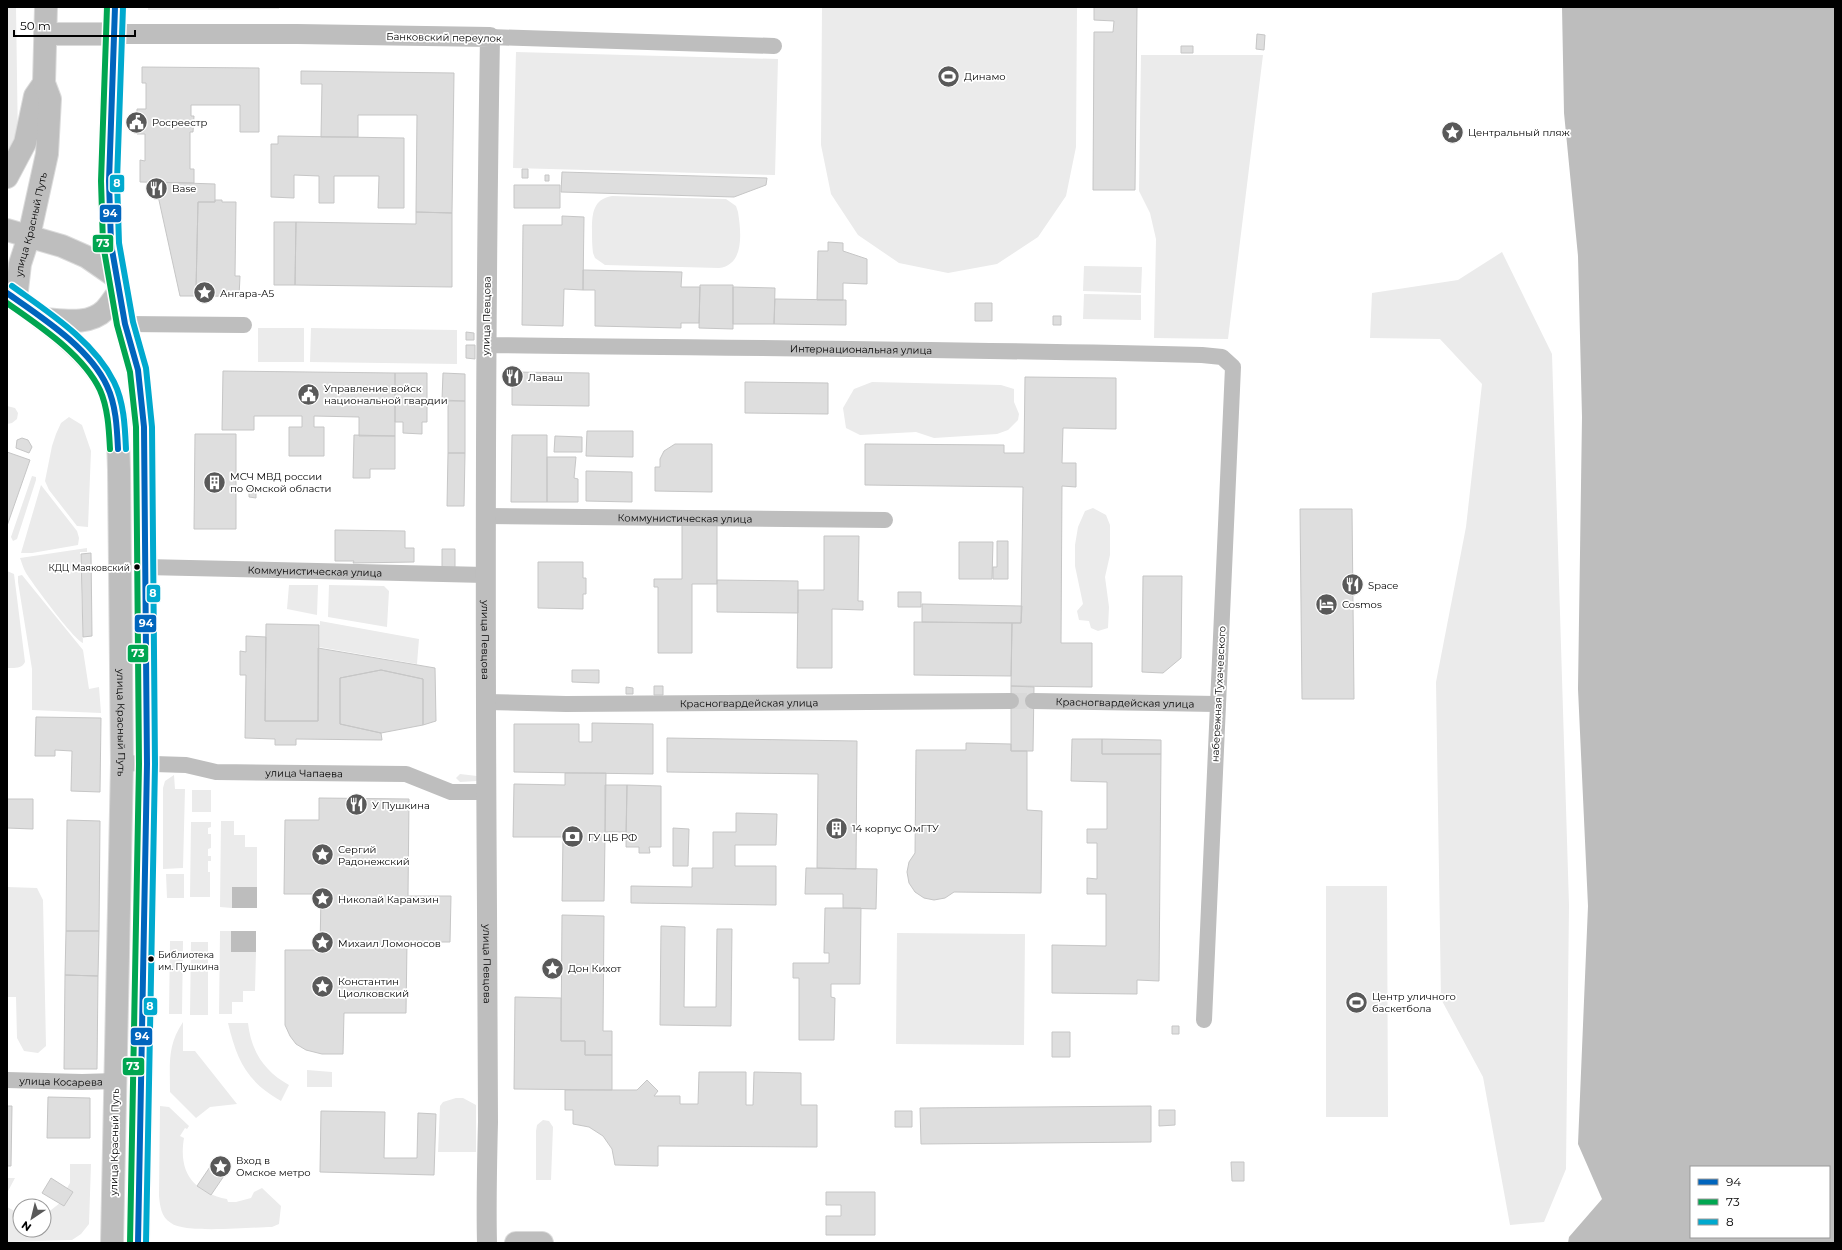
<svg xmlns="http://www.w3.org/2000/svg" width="1842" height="1250" font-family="Montserrat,sans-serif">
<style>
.green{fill:#ebebeb}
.water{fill:#bdbdbd;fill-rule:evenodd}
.building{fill:#dedede;stroke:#c6c6c6}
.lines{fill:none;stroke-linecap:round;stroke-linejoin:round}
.minor-tunnel{stroke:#d9d9d9;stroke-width:16;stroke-dasharray:16 8;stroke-linecap:butt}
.primary-casing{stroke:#dbdbdb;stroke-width:24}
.minor{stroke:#bebebe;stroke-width:16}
.tertiary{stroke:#bebebe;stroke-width:20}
.primary{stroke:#bebebe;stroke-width:22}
.bus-1-casing{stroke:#fff;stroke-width:9}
.bus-2-casing{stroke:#fff;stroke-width:9}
.bus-3-casing{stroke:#fff;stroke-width:9}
.bus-1{stroke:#0065bd;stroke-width:6}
.bus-2{stroke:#00a651;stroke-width:6}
.bus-3{stroke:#00a9ce;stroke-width:6}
.bus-dot{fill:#000;stroke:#fff;stroke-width:1.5}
.labels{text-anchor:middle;stroke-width:3.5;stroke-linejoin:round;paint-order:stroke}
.bus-label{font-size:9px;fill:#000;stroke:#fff;text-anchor:end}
.street-label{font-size:10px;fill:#000;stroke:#fff}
.poi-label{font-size:10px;fill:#000;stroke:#fff;text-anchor:start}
.line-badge{stroke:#fff;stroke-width:1.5}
.badge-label{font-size:11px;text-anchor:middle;font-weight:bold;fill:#fff}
</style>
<rect width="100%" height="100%" fill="#fff"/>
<!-- green -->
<path class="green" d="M7 7H16L18 146 7 170Z
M148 7H279V9L148 10Z
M822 7H1077L1076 147 1066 196 1038 237 997 264 948 273 899 263 858 235 831 194 821 145Z
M516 52 778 59 775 175 513 168Z
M1141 55H1263L1228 339 1154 338 1156 239 1150 213 1139 191Z
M612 196 726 199 736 206 738 212C741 231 745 265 719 268L605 265 595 258 593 253C592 245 592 238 592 230 592 214 593 199 612 196Z
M1502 252 1552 354 1569 905 1566 1169 1544 1222 1510 1225 1483 1077 1441 999 1436 682 1466 527 1482 384 1440 339 1370 338 1372 293 1458 280Z
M1084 266 1142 267 1141 293 1083 291Z
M1084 294 1141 295V320L1083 319Z
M258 328H304V362H258Z
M311 328 457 330V364L310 362Z
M872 382 1001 385 1014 389V402L1019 414 1018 420 1008 430 997 434 934 438 916 432 860 435 846 428 843 408 854 389Z
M7 406 15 408 18 413 17 419 12 423 7 424Z
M69 417 82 425 91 451 88 527 77 526 49 490 45 481 52 446 56 434 61 423Z
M32 476 36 477V480L17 539 13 541 11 537Z
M41 485 77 531 79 538 78 545 32 553H21Z
M1093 508 1106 515 1110 525V555L1105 577 1109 607 1108 628 1098 631 1091 628 1089 621 1079 620 1077 611 1083 604 1075 566V545L1078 527 1085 511Z
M87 548V552H80L83 643C74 640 33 584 26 573 23 568 22 563 20 558Z
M7 571 14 574 25 662C22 669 14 668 7 668Z
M22 575 83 650 89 689 99 687 101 713 32 710V669L18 582V576Z
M289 585H318L317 615 287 609Z
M329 585 384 586 389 591 387 627 328 617Z
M320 621 419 639 417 664 319 647Z
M460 774 477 776V781L460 782 456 778Z
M174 775 175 789H185L183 868 163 869V788L165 781Z
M192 790H211V812H192Z
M221 821H234V835H245V847H257V887H232V908L220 907Z
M191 822H211V827L208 828V834H211V848L208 849V856H211V861H208V872H210V897H190Z
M166 874H184V898H167Z
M1326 886H1387L1388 1117H1326Z
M7 887 37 888 43 900 46 1046 38 1053 24 1051 17 1038 16 997H7Z
M220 931H231V952H256L255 991H243V1002H232V1014H219Z
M897 933 1025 934 1024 1045 896 1044Z
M170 941H183L182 1014H169Z
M191 942H208V1015H190Z
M183 1022V1051H195L237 1104 210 1107 196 1118 170 1092C170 1064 167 1046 183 1022Z
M228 1023H248C251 1051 264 1071 289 1085L281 1101C246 1081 237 1060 228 1023Z
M307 1070 332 1072V1087H307Z
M456 1098H463L476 1105V1152H438L440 1106 443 1102Z
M160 1106 169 1107 189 1126 187 1129 185 1128 180 1136 184 1138C178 1173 194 1192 227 1199L228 1202H236L251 1198 254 1192 262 1188 281 1206 279 1224 272 1227C252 1227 185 1234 171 1223 161 1217 160 1206 159 1196Z
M543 1120 549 1121 553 1127 551 1180H536V1131L537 1125Z
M70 1164H91L89 1224 81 1234 72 1240 7 1242V1207L20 1214V1230H44V1212L51 1210 60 1203 64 1206 73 1192 67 1188 70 1183Z
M7 1178H15L7 1193Z"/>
<!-- water -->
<path class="water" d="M1562 7H1835V1243H1568L1569 1237 1602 1199 1578 1144 1588 906 1578 689 1582 417 1578 256 1564 113ZM1691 1167H1829V1237H1691Z
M232 887H257V908H232Z
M231 931H256V952H231Z"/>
<!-- building -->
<path class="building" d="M1094 7H1137L1135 190H1093L1094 32H1113L1114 21 1094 20Z
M1257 34 1265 35 1264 50 1256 49Z
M1181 46H1193V53H1181Z
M142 67 259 68V132H240V105H191V116H194L193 132H190V169H194V183L140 182V160L145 161V134H137V109H146V83H142Z
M301 71 454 73 452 213 416 212 417 115H358V137H321L322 84H301Z
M278 136 404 138V208H378L379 176H334V203H319V176L294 175V198L271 197V144H278Z
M522 169H528V178H522Z
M562 172 767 178 766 185 734 197 561 192Z
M545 175H549V181H545Z
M155 182 215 184V202H198L196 290H213V296H180Z
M514 185H560V208H514Z
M215 200H222V202H236L235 276H240L239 297 213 296V290H196L198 202H215Z
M416 212 452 213V287L295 285 296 222 416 224Z
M562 216 584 217 583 290 564 289 563 326 522 325 523 225H562Z
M274 222H296L295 285H274Z
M828 242 843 243V251L867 259V284L843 283V300H817L818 251H828Z
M583 270 682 272 681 287H700L699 323H681V328L595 326V290H583Z
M700 285H733V329L699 328Z
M733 287 775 288 774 324H733Z
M775 299 846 300V325L774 324Z
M975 303H992V321H975Z
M1053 316H1061V325H1053Z
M466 332 474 333V340H466Z
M466 345H475V359L466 358Z
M223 371 395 373V436H359V417L314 416V427H324V456H289V427H302V416H254V430H222Z
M512 372 589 373V406L512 405Z
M395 373H427V422H422V434L403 433V422H395Z
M443 373 465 374V401L442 400Z
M1025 377 1116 378V429L1063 428 1062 463H1076V487L1062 486 1061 643H1092V687L1011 686 1012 623H1021L1023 487 865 485V444L1004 445V453H1024Z
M745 382 828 383V414L745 413Z
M448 401H465V453H448Z
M587 431H633V457L586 456Z
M195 434H236V529H194Z
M354 435 395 436V469H370V478H353Z
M512 435H547V502H511Z
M555 436 582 437V452H554Z
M22 438 28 440 32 447 29 453 16 448 17 440Z
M675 444H712V492L655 491V467H660V459L664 451Z
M7 452 30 460 7 526Z
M448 453H465L464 506H447Z
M547 457H576L574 478 578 479V502H547Z
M586 471 632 472V502L586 501Z
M249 488H256V498L249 497Z
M1300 509H1352L1354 699H1302Z
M682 522 717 523V584H692V653H658V587H654V579H682Z
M335 530 405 531V548H414V562L353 563 354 561H335Z
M824 536H859L858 601H863V610L832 609V668H797L798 590H824Z
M997 541H1008V579H993V567H997Z
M959 542H993L992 579H959Z
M442 549H455V568H442Z
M91 553 92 636 83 637 81 554Z
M538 562H583V578H586V594H583V609L538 608Z
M1143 576H1182L1181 658 1163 673 1142 672Z
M717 580 798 581V613L717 612Z
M898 592H921V607H898Z
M922 604 1022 606 1021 623 922 622Z
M914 622 1012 623 1011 676 914 675Z
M266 624 319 625 318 721H265Z
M246 636 266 637 265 721H318V648L435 668 436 721 423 725V679L381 670 340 678V724L381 733 382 740 296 739V745H275V739L245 738 246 675H240V651L246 652Z
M381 670 423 679V725L381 733 340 724V678Z
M572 670H599V683L572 682Z
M654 686H663V695H654Z
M1011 686 1034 687 1033 751H1011Z
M626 687 633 688V694H626Z
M36 717 101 718 100 792 71 791 72 751 55 750V756H35Z
M592 723 653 724V774L514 772V724H579V742H592Z
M667 738 857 741 856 869 817 868 818 774 667 772Z
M1072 739H1102V754H1161L1159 981 1137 980V994L1052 993V945L1106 946V894H1087V878L1097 879V843H1087V829H1107V782L1071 781Z
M1102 739 1161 740V754H1102Z
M966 743 1011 744V751H1027V810L1042 811 1041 893 954 892 945 898 934 900 924 898 915 892 909 883 907 872 909 862 915 853 916 750H966Z
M565 773H606L604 901H562L563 837H513L514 784 565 785Z
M605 785H627L626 832H605Z
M627 785 661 786V847H649L650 853H639V847H626Z
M319 798 409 799 408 896H451L450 942H407L406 1013H344L343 1054H322L306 1050 296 1044 290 1036 285 1025V950H320L321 894H284L285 820H319Z
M7 799H33V829L7 828Z
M736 813 777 814 776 845H735V866H776V905L631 903V886L692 887V868H713V832H736Z
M67 820 100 821 99 931H66Z
M673 828 689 829 688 866H673Z
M806 868 877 869 876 909 843 908V894H805Z
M825 908H861L860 984H831V997L835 998 834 1040H799V978H793V963H829V953H824Z
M562 915 604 916 603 1031H612V1055H585V1041H561Z
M661 926 685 927 684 1007H716L717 929H732L731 1026 660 1025Z
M66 931H99L98 976 65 975Z
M65 975 98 976 97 1069H64Z
M515 997 561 998V1041H585V1055H612V1090L514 1089Z
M1172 1026H1179V1034H1172Z
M1052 1032H1070V1057H1052Z
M699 1072H746V1105H753L754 1072 801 1073V1105H817V1147L658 1146V1166L615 1165 612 1149 603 1136 589 1127 573 1124V1110H565V1090H637L647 1080 658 1091 654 1096H680V1104H698Z
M48 1097 90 1098V1138H47Z
M7 1106H12L11 1166H7Z
M1151 1106V1142L921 1144 920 1108Z
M1159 1110H1175V1125L1159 1126Z
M321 1111 385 1112 384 1158H417L418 1113 436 1114 434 1175 320 1172Z
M895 1111H912V1127H895Z
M214 1161 228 1170 211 1195 197 1186Z
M1231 1162H1244V1181H1232Z
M51 1178 73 1192 64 1206 42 1193Z
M826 1192H875V1235H826V1216H841V1205H826Z"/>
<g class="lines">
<!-- minor-tunnel -->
<path class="minor-tunnel" d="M1011 701H1033"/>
<defs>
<g id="primary">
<path d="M115 7 109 181 111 244 125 324 138 370 144 427 147 764 138 1243"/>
<path d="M45 34H115"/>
<path d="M7 177 25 143 35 96 44 83"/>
<path d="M7 230 62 246 87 257 116 277"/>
<path id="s9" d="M7 293C38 314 90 351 107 386 119 411 118 442 119 470L122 763 112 1243"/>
<path id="s10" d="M16 299 20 264 29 236 47 154 50 99 44 83 46 7"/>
<path d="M42 319C62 320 89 326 105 310 110 305 114 298 118 293"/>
<path d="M516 1243H542"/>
</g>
</defs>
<!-- primary casing -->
<use href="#primary" class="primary-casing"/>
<!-- minor -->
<g class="minor">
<path d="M490 37 774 46"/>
<path d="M125 324 244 325"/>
<path id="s1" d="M485 345C724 348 963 349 1202 355L1222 357 1233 367 1204 1020"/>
<path id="s2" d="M485 516 885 520"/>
<path id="s3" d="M145 567 485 575"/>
<path id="s4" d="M1033 701 1217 704"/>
<path id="s5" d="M487 702 566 704 1011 701"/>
<path id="s6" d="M122 763 186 765 216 772 406 774 451 792H485"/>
<path id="s7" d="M7 1080 82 1082 116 1081"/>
</g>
<!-- tertiary -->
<path class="tertiary" id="s8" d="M115 34H297L490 37C485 328 485 619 487 910 488 980 488 1051 488 1122 487 1162 486 1203 487 1243"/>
<!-- primary -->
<use href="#primary" class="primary"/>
<defs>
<path id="bus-1" d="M115 7 109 181 111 244 125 324 138 370 144 427 147 764 138 1243
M7 293C41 317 89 347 107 386 116 405 117 428 118 449"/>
<path id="bus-2" d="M107 7 101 181 103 244 117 325 130 372 136 427 139 764 130 1243
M7 303C38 325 83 354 100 390 108 408 109 430 110 449"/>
<path id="bus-3" d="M123 7 117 181 119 243 133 322 146 368 152 427 155 764 146 1243
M12 286C48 312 94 341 114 382 124 402 125 427 126 449"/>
</defs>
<!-- bus-1 casing -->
<use href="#bus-1" class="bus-1-casing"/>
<!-- bus-2 casing -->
<use href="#bus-2" class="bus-2-casing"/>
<!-- bus-3 casing -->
<use href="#bus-3" class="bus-3-casing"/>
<!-- bus-1 -->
<use href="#bus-1" class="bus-1"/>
<!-- bus-2 -->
<use href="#bus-2" class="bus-2"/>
<!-- bus-3 -->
<use href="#bus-3" class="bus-3"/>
</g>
<!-- icons -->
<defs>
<symbol id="stadium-disc" viewBox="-11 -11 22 22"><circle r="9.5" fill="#595959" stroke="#fff"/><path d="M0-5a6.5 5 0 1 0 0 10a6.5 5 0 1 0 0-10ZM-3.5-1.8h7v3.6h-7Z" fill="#fff"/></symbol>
<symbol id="civic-disc" viewBox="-11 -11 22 22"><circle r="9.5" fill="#595959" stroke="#fff"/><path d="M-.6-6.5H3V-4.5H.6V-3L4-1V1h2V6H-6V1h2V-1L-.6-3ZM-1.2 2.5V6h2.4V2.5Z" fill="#fff"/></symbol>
<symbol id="sight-disc" viewBox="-11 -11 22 22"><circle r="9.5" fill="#595959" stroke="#fff"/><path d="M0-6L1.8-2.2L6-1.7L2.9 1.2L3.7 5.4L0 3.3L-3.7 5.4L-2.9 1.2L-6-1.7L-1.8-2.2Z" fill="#fff"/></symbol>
<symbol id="restaurant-disc" viewBox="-11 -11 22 22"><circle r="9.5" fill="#595959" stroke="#fff"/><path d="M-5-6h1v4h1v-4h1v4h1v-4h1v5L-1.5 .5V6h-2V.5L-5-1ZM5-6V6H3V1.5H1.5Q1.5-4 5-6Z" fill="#fff"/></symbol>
<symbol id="building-disc" viewBox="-11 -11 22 22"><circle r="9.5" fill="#595959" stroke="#fff"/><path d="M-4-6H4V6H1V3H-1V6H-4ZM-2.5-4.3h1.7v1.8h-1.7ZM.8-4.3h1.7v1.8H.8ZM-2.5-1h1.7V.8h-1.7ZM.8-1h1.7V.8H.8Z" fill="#fff"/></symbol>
<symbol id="hotel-disc" viewBox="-11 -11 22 22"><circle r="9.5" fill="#595959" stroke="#fff"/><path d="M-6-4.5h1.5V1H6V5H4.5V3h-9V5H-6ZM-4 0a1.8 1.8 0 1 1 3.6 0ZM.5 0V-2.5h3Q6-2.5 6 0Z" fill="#fff"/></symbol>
<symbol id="bank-disc" viewBox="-11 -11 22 22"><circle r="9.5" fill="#595959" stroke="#fff"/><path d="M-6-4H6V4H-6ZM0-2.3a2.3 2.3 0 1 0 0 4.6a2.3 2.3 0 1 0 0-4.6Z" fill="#fff"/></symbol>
</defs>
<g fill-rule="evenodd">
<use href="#stadium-disc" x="936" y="64" width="25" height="25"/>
<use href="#civic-disc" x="124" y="110" width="25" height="25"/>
<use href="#sight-disc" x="1440" y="120" width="25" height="25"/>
<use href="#restaurant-disc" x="144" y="176" width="25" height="25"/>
<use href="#sight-disc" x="192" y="280" width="25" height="25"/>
<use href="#restaurant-disc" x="500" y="364" width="25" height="25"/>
<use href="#civic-disc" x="296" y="382" width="25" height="25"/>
<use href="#building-disc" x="202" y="470" width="25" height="25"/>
<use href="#restaurant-disc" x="1340" y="572" width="25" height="25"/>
<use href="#hotel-disc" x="1314" y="592" width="25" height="25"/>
<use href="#restaurant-disc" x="344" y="792" width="25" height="25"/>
<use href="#building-disc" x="824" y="816" width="25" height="25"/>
<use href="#bank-disc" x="560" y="824" width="25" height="25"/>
<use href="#sight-disc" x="310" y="842" width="25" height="25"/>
<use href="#sight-disc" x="310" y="886" width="25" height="25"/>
<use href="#sight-disc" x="310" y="930" width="25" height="25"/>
<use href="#sight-disc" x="540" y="956" width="25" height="25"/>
<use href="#sight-disc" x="310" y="974" width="25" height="25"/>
<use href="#stadium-disc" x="1344" y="990" width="25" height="25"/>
<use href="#sight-disc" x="208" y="1154" width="25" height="25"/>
</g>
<!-- markers -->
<g class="bus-dot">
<circle cx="137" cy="567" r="3.5"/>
<circle cx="151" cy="959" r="3.5"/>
</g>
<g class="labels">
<!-- bus labels -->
<g class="bus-label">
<text x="130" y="571">КДЦ Маяковский</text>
<text x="158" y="958" text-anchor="start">Библиотека<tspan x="158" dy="12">им. Пушкина</tspan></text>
</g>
<!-- street labels -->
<g class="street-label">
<text transform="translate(444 37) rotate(1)" y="4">Банковский переулок</text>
<text dy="4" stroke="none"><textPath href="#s10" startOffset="76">улица Красный Путь</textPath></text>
<text transform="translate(486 316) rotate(-89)" y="4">улица Певцова</text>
<text dy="4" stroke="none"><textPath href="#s1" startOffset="376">Интернациональная улица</textPath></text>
<text dy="4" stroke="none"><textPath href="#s2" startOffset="200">Коммунистическая улица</textPath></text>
<text dy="4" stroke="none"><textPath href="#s3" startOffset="170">Коммунистическая улица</textPath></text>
<text dy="4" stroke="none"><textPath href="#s8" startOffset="978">улица Певцова</textPath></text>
<text transform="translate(1218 694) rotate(-87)" y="4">набережная Тухачевского</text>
<text dy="4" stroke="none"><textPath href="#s5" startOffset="262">Красногвардейская улица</textPath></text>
<text dy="4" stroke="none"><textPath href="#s4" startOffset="92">Красногвардейская улица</textPath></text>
<text dy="4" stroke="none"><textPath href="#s9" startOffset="476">улица Красный Путь</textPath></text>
<text dy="4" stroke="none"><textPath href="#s6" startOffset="183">улица Чапаева</textPath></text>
<text dy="4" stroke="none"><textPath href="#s8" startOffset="1302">улица Певцова</textPath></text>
<text dy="4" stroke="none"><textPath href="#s7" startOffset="54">улица Косарева</textPath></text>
<text transform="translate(114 1142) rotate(-89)" y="4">улица Красный Путь</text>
</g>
<!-- poi labels -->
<g class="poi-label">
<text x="964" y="80">Динамо</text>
<text x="152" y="126">Росреестр</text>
<text x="1468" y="136">Центральный пляж</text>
<text x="172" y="192">Base</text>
<text x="220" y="297">Ангара-А5</text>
<text x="528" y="381">Лаваш</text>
<text x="324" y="392">Управление войск<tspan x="324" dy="12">национальной гвардии</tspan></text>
<text x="230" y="480">МСЧ МВД россии<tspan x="230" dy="12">по Омской области</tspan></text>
<text x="1368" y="589">Space</text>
<text x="1342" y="608">Cosmos</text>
<text x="372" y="809">У Пушкина</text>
<text x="852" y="832">14 корпус ОмГТУ</text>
<text x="588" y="841">ГУ ЦБ РФ</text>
<text x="338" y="853">Сергий<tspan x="338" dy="12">Радонежский</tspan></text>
<text x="338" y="903">Николай Карамзин</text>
<text x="338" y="947">Михаил Ломоносов</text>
<text x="568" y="972">Дон Кихот</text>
<text x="338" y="985">Константин<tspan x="338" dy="12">Циолковский</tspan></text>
<text x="1372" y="1000">Центр уличного<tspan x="1372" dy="12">баскетбола</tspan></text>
<text x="236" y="1164">Вход в<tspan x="236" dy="12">Омское метро</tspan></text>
</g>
</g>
<g class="line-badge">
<rect x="109" y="174" width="16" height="19" rx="4" fill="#00a9ce"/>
<rect x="99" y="204" width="23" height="19" rx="4" fill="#0065bd"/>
<rect x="92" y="234" width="22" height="19" rx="4" fill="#00a651"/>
<rect x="146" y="584" width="15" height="19" rx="4" fill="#00a9ce"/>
<rect x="134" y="614" width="23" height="19" rx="4" fill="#0065bd"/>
<rect x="127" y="644" width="22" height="19" rx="4" fill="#00a651"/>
<rect x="143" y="997" width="15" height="19" rx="4" fill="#00a9ce"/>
<rect x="130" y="1027" width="23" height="19" rx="4" fill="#0065bd"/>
<rect x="122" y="1057" width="23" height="19" rx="4" fill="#00a651"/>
</g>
<g class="badge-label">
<text x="117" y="187">8</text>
<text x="110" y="217">94</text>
<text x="103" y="247">73</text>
<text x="153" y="597">8</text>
<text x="146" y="627">94</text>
<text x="138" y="657">73</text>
<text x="150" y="1010">8</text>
<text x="142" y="1040">94</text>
<text x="133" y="1070">73</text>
</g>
<!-- border -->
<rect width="1842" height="1250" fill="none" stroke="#000000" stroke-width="16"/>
<!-- legend -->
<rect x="1690" y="1166" width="140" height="72" fill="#ffffff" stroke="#999999"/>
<rect x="1698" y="1179" width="20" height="6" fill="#0065bd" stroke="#999999"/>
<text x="1726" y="1186" font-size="12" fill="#000000">94</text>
<rect x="1698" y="1199" width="20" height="6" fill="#00a651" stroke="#999999"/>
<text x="1726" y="1206" font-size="12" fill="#000000">73</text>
<rect x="1698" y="1219" width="20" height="6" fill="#00a9ce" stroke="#999999"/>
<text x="1726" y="1226" font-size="12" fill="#000000">8</text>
<!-- north arrow -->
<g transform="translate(32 1218) rotate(215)"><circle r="19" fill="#ffffff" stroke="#999999"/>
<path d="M0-3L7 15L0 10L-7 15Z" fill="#595959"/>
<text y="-6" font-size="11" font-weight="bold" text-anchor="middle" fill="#000000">N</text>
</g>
<!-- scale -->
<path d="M14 30v6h121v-6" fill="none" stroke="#000000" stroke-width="2"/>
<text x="20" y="30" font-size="12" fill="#000000" stroke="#ffffff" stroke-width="3" paint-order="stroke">50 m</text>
</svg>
